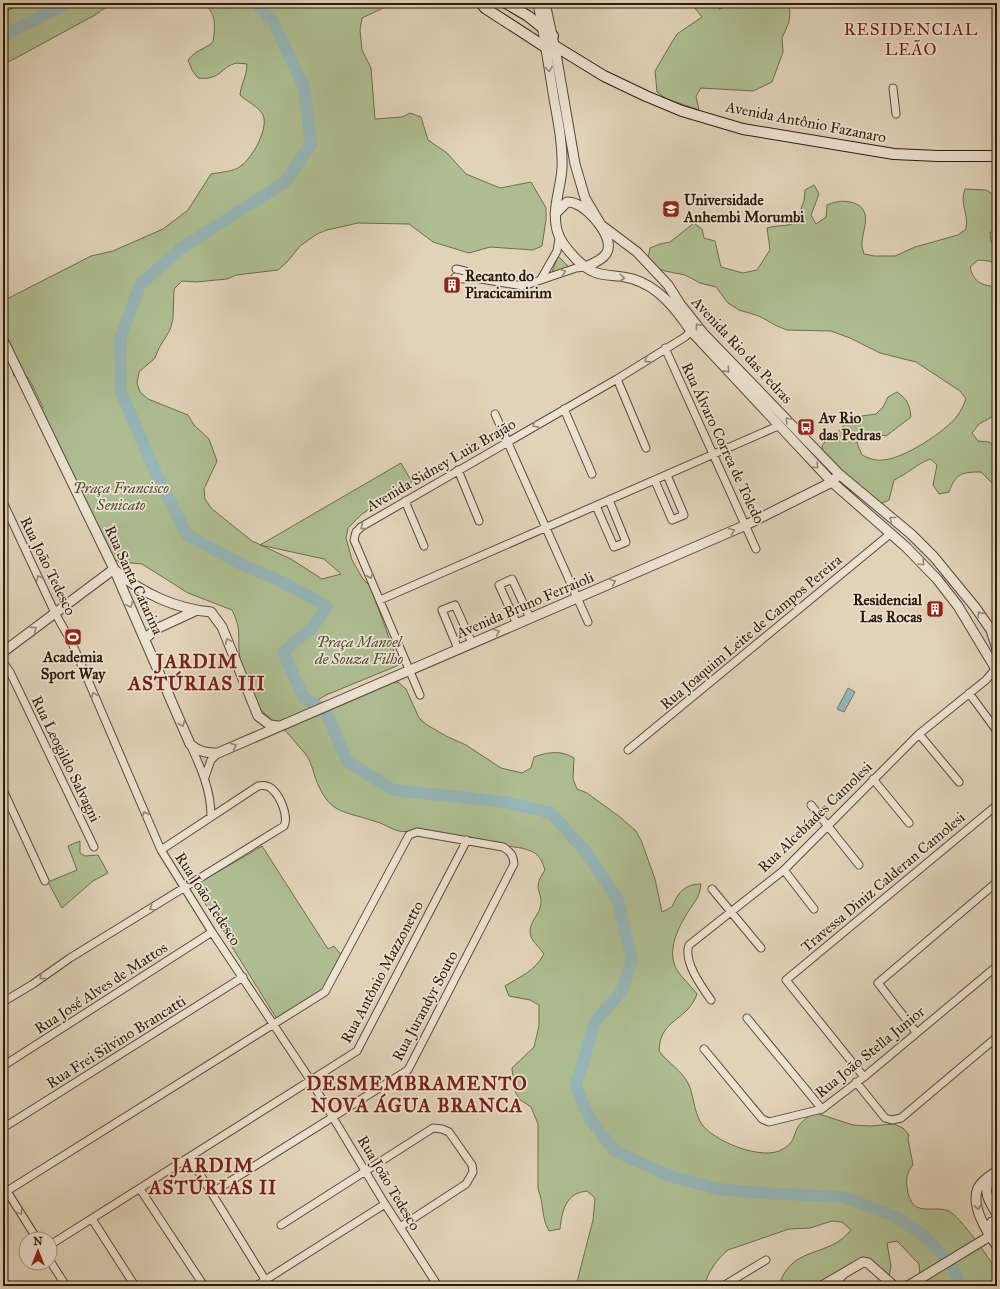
<svg xmlns="http://www.w3.org/2000/svg" width="1000" height="1289" font-family="'IM FELL Great Primer',serif">
<style>
.green{fill:#aebe92;stroke:#6e6d4f}
.water{fill:#96b6b7;stroke:#6c7873}
.lines{fill:none;stroke-linecap:round;stroke-linejoin:round}
.river{stroke:#96b6b7;stroke-width:12}
.minor-casing{stroke:#5a4a37;stroke-width:9}
.tertiary-casing{stroke:#5a4a37;stroke-width:11}
.secondary-casing{stroke:#2d1c0c;stroke-width:12}
.minor{stroke:#ece2d2;stroke-width:7}
.tertiary{stroke:#ece2d2;stroke-width:9}
.secondary{stroke:#ece2d2;stroke-width:10}
.oneway{stroke:#968979}
.labels{text-anchor:middle;stroke-width:3.5;stroke-linejoin:round;paint-order:stroke}
.street-label{font-size:15px;fill:#2d1c0c;stroke:#ece2d2}
.poi-label{font-size:15px;font-weight:bold;fill:#2d1c0c;stroke:#ece2d2;text-anchor:start}
.park-label{font-size:15px;font-style:italic;fill:#544d34;stroke:#ece2d2}
.quarter-label{font-size:17px;letter-spacing:1px;fill:#7a1f14;stroke:#ece2d2}
.district-label{font-size:19px;font-weight:bold;letter-spacing:1px;fill:#7a1f14;stroke:#ece2d2}
</style>
<rect width="100%" height="100%" fill="#e1d3b9"/>
<filter id="stains"><feTurbulence type="fractalNoise" baseFrequency=".005" numOctaves="4"/><feColorMatrix values="0 0 0 0 .2 0 0 0 0 .09 0 0 0 0 .02 0 0 0 .5 -.17"/></filter>
<radialGradient id="worn" r=".72"><stop offset=".6" stop-color="#630" stop-opacity="0"/><stop offset="1" stop-color="#630" stop-opacity=".3"/></radialGradient>
<!-- green -->
<path class="green" d="M3 3H112L95 15 3 65Z
M203 3H394L362 18 360 30 362 50 371 68 375 119 402 117 410 113 421 117 428 140 447 153 466 174 500 188 531 182 546 208V220L542 246 533 250 490 247 469 253 433 242 409 224 358 223 327 230 317 234 300 246 287 262 278 270 236 275 227 279 196 282 182 281 174 289 173 319 170 330 159 348 155 358 139 372 137 383 140 392 148 399 188 415 194 425 209 439 217 461 204 489 205 499 211 508 252 541 291 559 322 579 341 574 324 559 260 545 401 463 412 482 362 514 348 528 346 538 352 560 363 579 370 586 399 665 326 695 308 706 312 716 388 682H398L406 689 419 718 427 725 446 736 466 745 501 768 522 773 531 768 534 757C548 752 561 750 574 758L573 779 577 789 587 793 620 817 636 831 641 840 655 879 662 912 672 907C678 892 685 884 701 884 700 897 695 901 688 912 678 928 666 951 677 970 682 978 691 986 697 994 687 1022 660 1018 659 1051 667 1062 682 1071 688 1083 694 1095 693 1109 701 1123 712 1141 764 1162 783 1149 795 1142 792 1138 798 1127 801 1122 808 1117 813 1112L853 1125 870 1126 894 1124 903 1128 909 1135 908 1139 913 1165C907 1172 906 1178 907 1187 911 1220 932 1204 949 1211 959 1216 991 1259 996 1271 998 1275 997 1281 997 1286H921L919 1264 897 1241 887 1243 891 1266 889 1277 870 1267 860 1265 825 1286H779C790 1245 830 1258 851 1230L842 1222 832 1221 810 1228 789 1229 728 1250C717 1259 708 1272 704 1286H576L593 1220 595 1198 587 1191C566 1193 562 1210 560 1229L549 1231C541 1217 544 1203 538 1189V1124L531 1107 519 1099 514 1089 512 1068 534 1047 539 1026V1005L530 1000 509 996 505 986C521 976 534 972 544 954 541 949 533 942 531 937 527 924 537 918 540 908 545 891 530 892 545 870 540 855 537 852 521 848L414 831C393 834 392 826 374 821 340 810 329 814 315 777 312 767 310 758 302 750 295 743 290 734 282 728 272 720 260 711 254 700 246 686 241 668 239 651 238 633 241 628 232 610L188 593 142 564 120 562 111 558 40 411 43 407 28 377 25 378 14 376 3 342V301L91 256 113 251 163 229 188 210 211 174C221 172 233 172 241 166 252 158 269 129 263 115 258 106 247 102 240 95 241 84 247 76 247 64 244 64 240 63 237 63 221 66 221 81 198 78L192 70 188 60C197 49 202 51 213 42 215 27 217 13 203 3Z
M691 3H726L719 9 736 3H788L790 12 789 22 782 38 783 52 772 82 753 91 701 88 696 96 699 110 667 99 657 92 655 71 672 42 677 34 702 17Z
M814 185 819 194 811 215 816 224 826 217 827 205C837 201 844 200 854 203 873 210 863 229 862 242 861 246 863 250 864 254L874 256H895L915 247 958 235 966 229C969 212 959 205 965 189L986 190 997 197V233L990 232 991 242 997 246V265L989 261 978 260 970 267C974 283 981 285 997 287V362L995 367 997 371V414L979 424 972 433 978 441 989 442 997 448V488L981 472C962 472 956 473 949 492L939 494 933 485 937 465 930 459C917 464 907 474 894 480L889 500 880 504 854 484 849 476 824 456 822 446 829 436 838 432 846 423 855 417 876 414 883 407 888 397 897 392C907 399 910 405 911 417L886 436 865 432 857 443 862 455C868 458 875 461 883 460 903 459 945 432 957 416 961 411 963 406 966 399L960 391 916 362 880 353 850 338 831 331 787 330 777 326 759 316 739 310 728 303 716 287 700 283 685 275 665 271 655 267 648 258 650 248 660 244 670 242 694 223 702 229 704 238 715 241 721 267 743 273 757 270 770 250 767 228C780 224 784 228 796 222L804 201 805 190Z
M558 256 570 268 552 272Z
M80 841V853L85 856 98 855 108 873 93 881 62 908 48 882 77 870 68 846Z
M262 846 328 949 334 946 342 956 323 990 277 1019 194 886Z"/>
<!-- water -->
<path class="water" d="M848 688 855 692 844 712 837 709Z"/>
<g class="lines">
<!-- river -->
<path class="river" d="M256 3 273 22 304 87 311 144 285 182 180 249 140 285 120 339 121 392 154 469 187 535 243 565 278 580 327 606 312 628 283 652 304 698 325 710 347 761 393 790 505 802 551 813 585 851 617 898 632 960 622 990 595 1022 576 1085 589 1118 615 1151 670 1176 718 1189 763 1193 843 1197 894 1216 922 1234 951 1264 961 1286
M3 36 68 3"/>
<defs>
<path id="minor" d="M3 8 13 3
M893 88 896 114
M455 277 463 279 469 277 465 271 456 269
M469 277 523 286 576 268 585 267
M541 279 557 251 559 238
M665 348 756 549
M617 379 646 448
M564 409 592 474
M495 414 588 622
M458 470 479 521
M655 481 672 520 684 515 667 475
M405 501 424 546
M3 502 55 613 72 643 161 850 212 932 311 1081 385 1204 438 1286
M596 506 614 547 626 542 609 500
M380 600 778 426
M517 624 499 585 512 579 530 618
M458 649 442 610 455 605 472 643
M3 662 10 672 94 847
M969 693 997 731
M420 695 354 540 356 532 361 527 617 379 685 337 691 331
M919 734 959 782
M190 744C201 768 211 790 211 816
M628 750 890 534
M205 777 211 760 218 753
M873 779 909 823
M3 790 45 881
M811 805 859 865
M784 870 814 909
M712 889 761 948
M711 1000C701 986 683 961 689 945L784 870 919 734 986 680 997 667
M3 1002 33 984 70 958 284 826C289 816 280 796 272 789 268 785 263 785 258 786L161 850
M747 1018 822 1109
M916 1032 878 983 997 882
M704 1049 762 1119 769 1122 822 1109 864 1077 997 966
M3 1066 212 932
M864 1077 786 980 997 805
M856 1082 885 1118 892 1120 901 1118 997 1037
M3 1128 243 977
M190 1158 269 1286
M3 1185 37 1239
M140 1189 204 1286
M7 1191 325 992 409 835 417 832 503 847C511 852 513 855 514 864L408 1070 213 1192
M92 1219 135 1286
M281 1225 433 1128 442 1129 449 1132 472 1165 473 1172 466 1184 400 1227
M50 1245 357 1051 467 840
M50 1261 66 1286
M256 1286 385 1204
M723 1286 766 1260
M835 1286 843 1275"/>
<path id="tertiary" d="M538 3C544 35 549 67 554 99 558 121 563 145 562 168 561 187 553 205 556 225 558 239 566 248 575 258 598 281 607 272 633 279 659 287 676 309 691 331L832 482 906 547 937 579 958 606 997 671
M545 3 556 54 575 164 585 198 601 225 637 252 668 285 680 304 703 333 839 474 911 534 934 557 975 607 991 630 997 649
M555 214 567 202C570 202 573 202 576 204 590 209 616 239 606 254 601 261 592 264 585 267
M3 340 114 569 190 744C199 752 206 753 218 753L746 525 832 482 839 474
M116 571C143 594 177 609 211 612L222 627 258 716 270 725 278 726
M146 638 156 629 195 611
M3 652 114 569
M997 1171C990 1176 982 1180 978 1188 970 1206 987 1232 997 1246
M991 1177C982 1192 989 1201 997 1214
M987 1229 992 1222 997 1221
M822 1286 863 1262 868 1263 894 1286
M908 1286 990 1236"/>
<path id="secondary" d="M481 3 485 8 556 54
M506 3 528 16 553 36
M555 46 604 76 646 96 682 111 743 129 894 154 938 156H997"/>
</defs>
<!-- minor casing -->
<use href="#minor" class="minor-casing"/>
<!-- tertiary casing -->
<use href="#tertiary" class="tertiary-casing"/>
<!-- secondary casing -->
<use href="#secondary" class="secondary-casing"/>
<!-- minor -->
<use href="#minor" class="minor"/>
<!-- tertiary -->
<use href="#tertiary" class="tertiary"/>
<!-- secondary -->
<use href="#secondary" class="secondary"/>
</g>
<!-- one-way arrows -->
<defs><path id="oneway-chevron" d="M-2-3.5L2.5 0L-2 3.5" fill="none" stroke-width="1.6" stroke-linecap="round" stroke-linejoin="round"/></defs>
<g class="oneway">
<use href="#oneway-chevron" transform="translate(549 69) rotate(81)"/>
<use href="#oneway-chevron" transform="translate(563 272) rotate(-17)"/>
<use href="#oneway-chevron" transform="translate(622 278) rotate(6)"/>
<use href="#oneway-chevron" transform="translate(698 326) rotate(-128)"/>
<use href="#oneway-chevron" transform="translate(647 360) rotate(147)"/>
<use href="#oneway-chevron" transform="translate(727 370) rotate(48)"/>
<use href="#oneway-chevron" transform="translate(788 420) rotate(-134)"/>
<use href="#oneway-chevron" transform="translate(535 425) rotate(151)"/>
<use href="#oneway-chevron" transform="translate(816 466) rotate(46)"/>
<use href="#oneway-chevron" transform="translate(892 519) rotate(-142)"/>
<use href="#oneway-chevron" transform="translate(363 527) rotate(143)"/>
<use href="#oneway-chevron" transform="translate(732 531) rotate(-23)"/>
<use href="#oneway-chevron" transform="translate(922 563) rotate(46)"/>
<use href="#oneway-chevron" transform="translate(370 576) rotate(67)"/>
<use href="#oneway-chevron" transform="translate(39 578) rotate(-115)"/>
<use href="#oneway-chevron" transform="translate(613 582) rotate(-23)"/>
<use href="#oneway-chevron" transform="translate(130 605) rotate(65)"/>
<use href="#oneway-chevron" transform="translate(980 614) rotate(-123)"/>
<use href="#oneway-chevron" transform="translate(34 629) rotate(-37)"/>
<use href="#oneway-chevron" transform="translate(497 632) rotate(-23)"/>
<use href="#oneway-chevron" transform="translate(228 641) rotate(-112)"/>
<use href="#oneway-chevron" transform="translate(94 695) rotate(-113)"/>
<use href="#oneway-chevron" transform="translate(182 724) rotate(67)"/>
<use href="#oneway-chevron" transform="translate(234 746) rotate(-23)"/>
<use href="#oneway-chevron" transform="translate(145 814) rotate(-113)"/>
<use href="#oneway-chevron" transform="translate(152 908) rotate(149)"/>
<use href="#oneway-chevron" transform="translate(42 977) rotate(144)"/>
<use href="#oneway-chevron" transform="translate(978 1207) rotate(80)"/>
<use href="#oneway-chevron" transform="translate(20 1212) rotate(58)"/>
</g>
<!-- icons -->
<defs>
<symbol id="university-square" viewBox="-11 -11 22 22"><rect x="-9" y="-9" width="18" height="18" rx="4" fill="#8f2418" stroke="#ece2d2"/><path d="M0-5L7-2L0 1L-7-2ZM-4 1L0 2.5L4 1V4Q0 6-4 4Z" fill="#fff"/></symbol>
<symbol id="building-square" viewBox="-11 -11 22 22"><rect x="-9" y="-9" width="18" height="18" rx="4" fill="#8f2418" stroke="#ece2d2"/><path d="M-4-6H4V6H1V3H-1V6H-4ZM-2.5-4.3h1.7v1.8h-1.7ZM.8-4.3h1.7v1.8H.8ZM-2.5-1h1.7V.8h-1.7ZM.8-1h1.7V.8H.8Z" fill="#fff"/></symbol>
<symbol id="bus-square" viewBox="-11 -11 22 22"><rect x="-9" y="-9" width="18" height="18" rx="4" fill="#8f2418" stroke="#ece2d2"/><path d="M-5-6H5V4H4V6H2V4H-2V6H-4V4H-5ZM-3.5-4V0h7V-4ZM-3.5 1.2v1.5H-2V1.2ZM2 1.2v1.5H3.5V1.2Z" fill="#fff"/></symbol>
<symbol id="stadium-square" viewBox="-11 -11 22 22"><rect x="-9" y="-9" width="18" height="18" rx="4" fill="#8f2418" stroke="#ece2d2"/><path d="M0-5a6.5 5 0 1 0 0 10a6.5 5 0 1 0 0-10ZM-3.5-1.8h7v3.6h-7Z" fill="#fff"/></symbol>
</defs>
<g fill-rule="evenodd">
<use href="#university-square" x="661" y="199" width="20" height="20"/>
<use href="#building-square" x="442" y="275" width="20" height="20"/>
<use href="#bus-square" x="796" y="417" width="20" height="20"/>
<use href="#building-square" x="925" y="599" width="20" height="20"/>
<use href="#stadium-square" x="63" y="627" width="20" height="20"/>
</g>
<g class="labels">
<!-- street labels -->
<g class="street-label">
<text transform="translate(806 122) rotate(11)" y="5">Avenida Antônio Fazanaro</text>
<text transform="translate(742 350) rotate(47)" y="5">Avenida Rio das Pedras</text>
<text transform="translate(723 443) rotate(65)" y="5">Rua Álvaro Correa de Toledo</text>
<text transform="translate(441 465) rotate(-30)" y="5">Avenida Sidney Luiz Brajão</text>
<text transform="translate(48 566) rotate(64)" y="5">Rua João Tedesco</text>
<text transform="translate(134 580) rotate(65)" y="5">Rua Santa Catarina</text>
<text transform="translate(525 605) rotate(-23)" y="5">Avenida Bruno Ferraioli</text>
<text transform="translate(751 632) rotate(-40)" y="5">Rua Joaquim Leite de Campos Pereira</text>
<text transform="translate(66 759) rotate(64)" y="5">Rua Leogildo Salvagni</text>
<text transform="translate(815 817) rotate(-44)" y="5">Rua Alcebíades Camolesi</text>
<text transform="translate(883 882) rotate(-40)" y="5">Travessa Diniz Calderan Camolesi</text>
<text transform="translate(208 899) rotate(57)" y="5">Rua João Tedesco</text>
<text transform="translate(382 972) rotate(-62)" y="5">Rua Antônio Mazzonetto</text>
<text transform="translate(101 988) rotate(-33)" y="5">Rua José Alves de Mattos</text>
<text transform="translate(425 1006) rotate(-62)" y="5">Rua Jurandyr Souto</text>
<text transform="translate(116 1042) rotate(-32)" y="5">Rua Frei Silvino Brancatti</text>
<text transform="translate(870 1052) rotate(-39)" y="5">Rua João Stella Junior</text>
<text transform="translate(389 1183) rotate(59)" y="5">Rua João Tedesco</text>
</g>
<!-- poi labels -->
<g class="poi-label">
<text x="684" y="205">Universidade<tspan x="684" dy="17">Anhembi Morumbi</tspan></text>
<text x="465" y="281">Recanto do<tspan x="465" dy="17">Piracicamirim</tspan></text>
<text x="819" y="423">Av Rio<tspan x="819" dy="17">das Pedras</tspan></text>
<text x="922" y="605" text-anchor="end">Residencial<tspan x="922" dy="17">Las Rocas</tspan></text>
<text x="73" y="662" text-anchor="middle">Academia<tspan x="73" dy="17">Sport Way</tspan></text>
</g>
<!-- park labels -->
<g class="park-label">
<text x="121" y="493">Praça Francisco<tspan x="121" dy="17">Senicato</tspan></text>
<text x="359" y="647">Praça Manoel<tspan x="359" dy="17">de Souza Filho</tspan></text>
</g>
<!-- quarter labels -->
<g class="quarter-label">
<text x="911" y="35">RESIDENCIAL<tspan x="911" dy="20">LEÃO</tspan></text>
</g>
<!-- district labels -->
<g class="district-label">
<text x="197" y="668">JARDIM<tspan x="197" dy="22">ASTÚRIAS III</tspan></text>
<text x="417" y="1090">DESMEMBRAMENTO<tspan x="417" dy="22">NOVA ÁGUA BRANCA</tspan></text>
<text x="213" y="1172">JARDIM<tspan x="213" dy="22">ASTÚRIAS II</tspan></text>
</g>
</g>
<!-- margin -->
<rect width="1000" height="1289" fill="none" stroke="#e1d3b9" stroke-width="16"/>
<rect x="4" y="4" width="992" height="1281" fill="none" stroke="#2d1c0c" stroke-width="2"/>
<rect x="8" y="8" width="984" height="1273" fill="none" stroke="#2d1c0c"/>
<!-- north arrow -->
<g transform="translate(38 1251)"><circle r="19" fill="#ece2d2" stroke="#a09383"/>
<path d="M0-3L7 15L0 10L-7 15Z" fill="#8f2418"/>
<text y="-6" font-size="11" font-weight="bold" text-anchor="middle" fill="#2d1c0c">N</text>
</g>
<rect width="100%" height="100%" filter="url(#stains)"/>
<rect width="100%" height="100%" fill="url(#worn)"/>
</svg>
